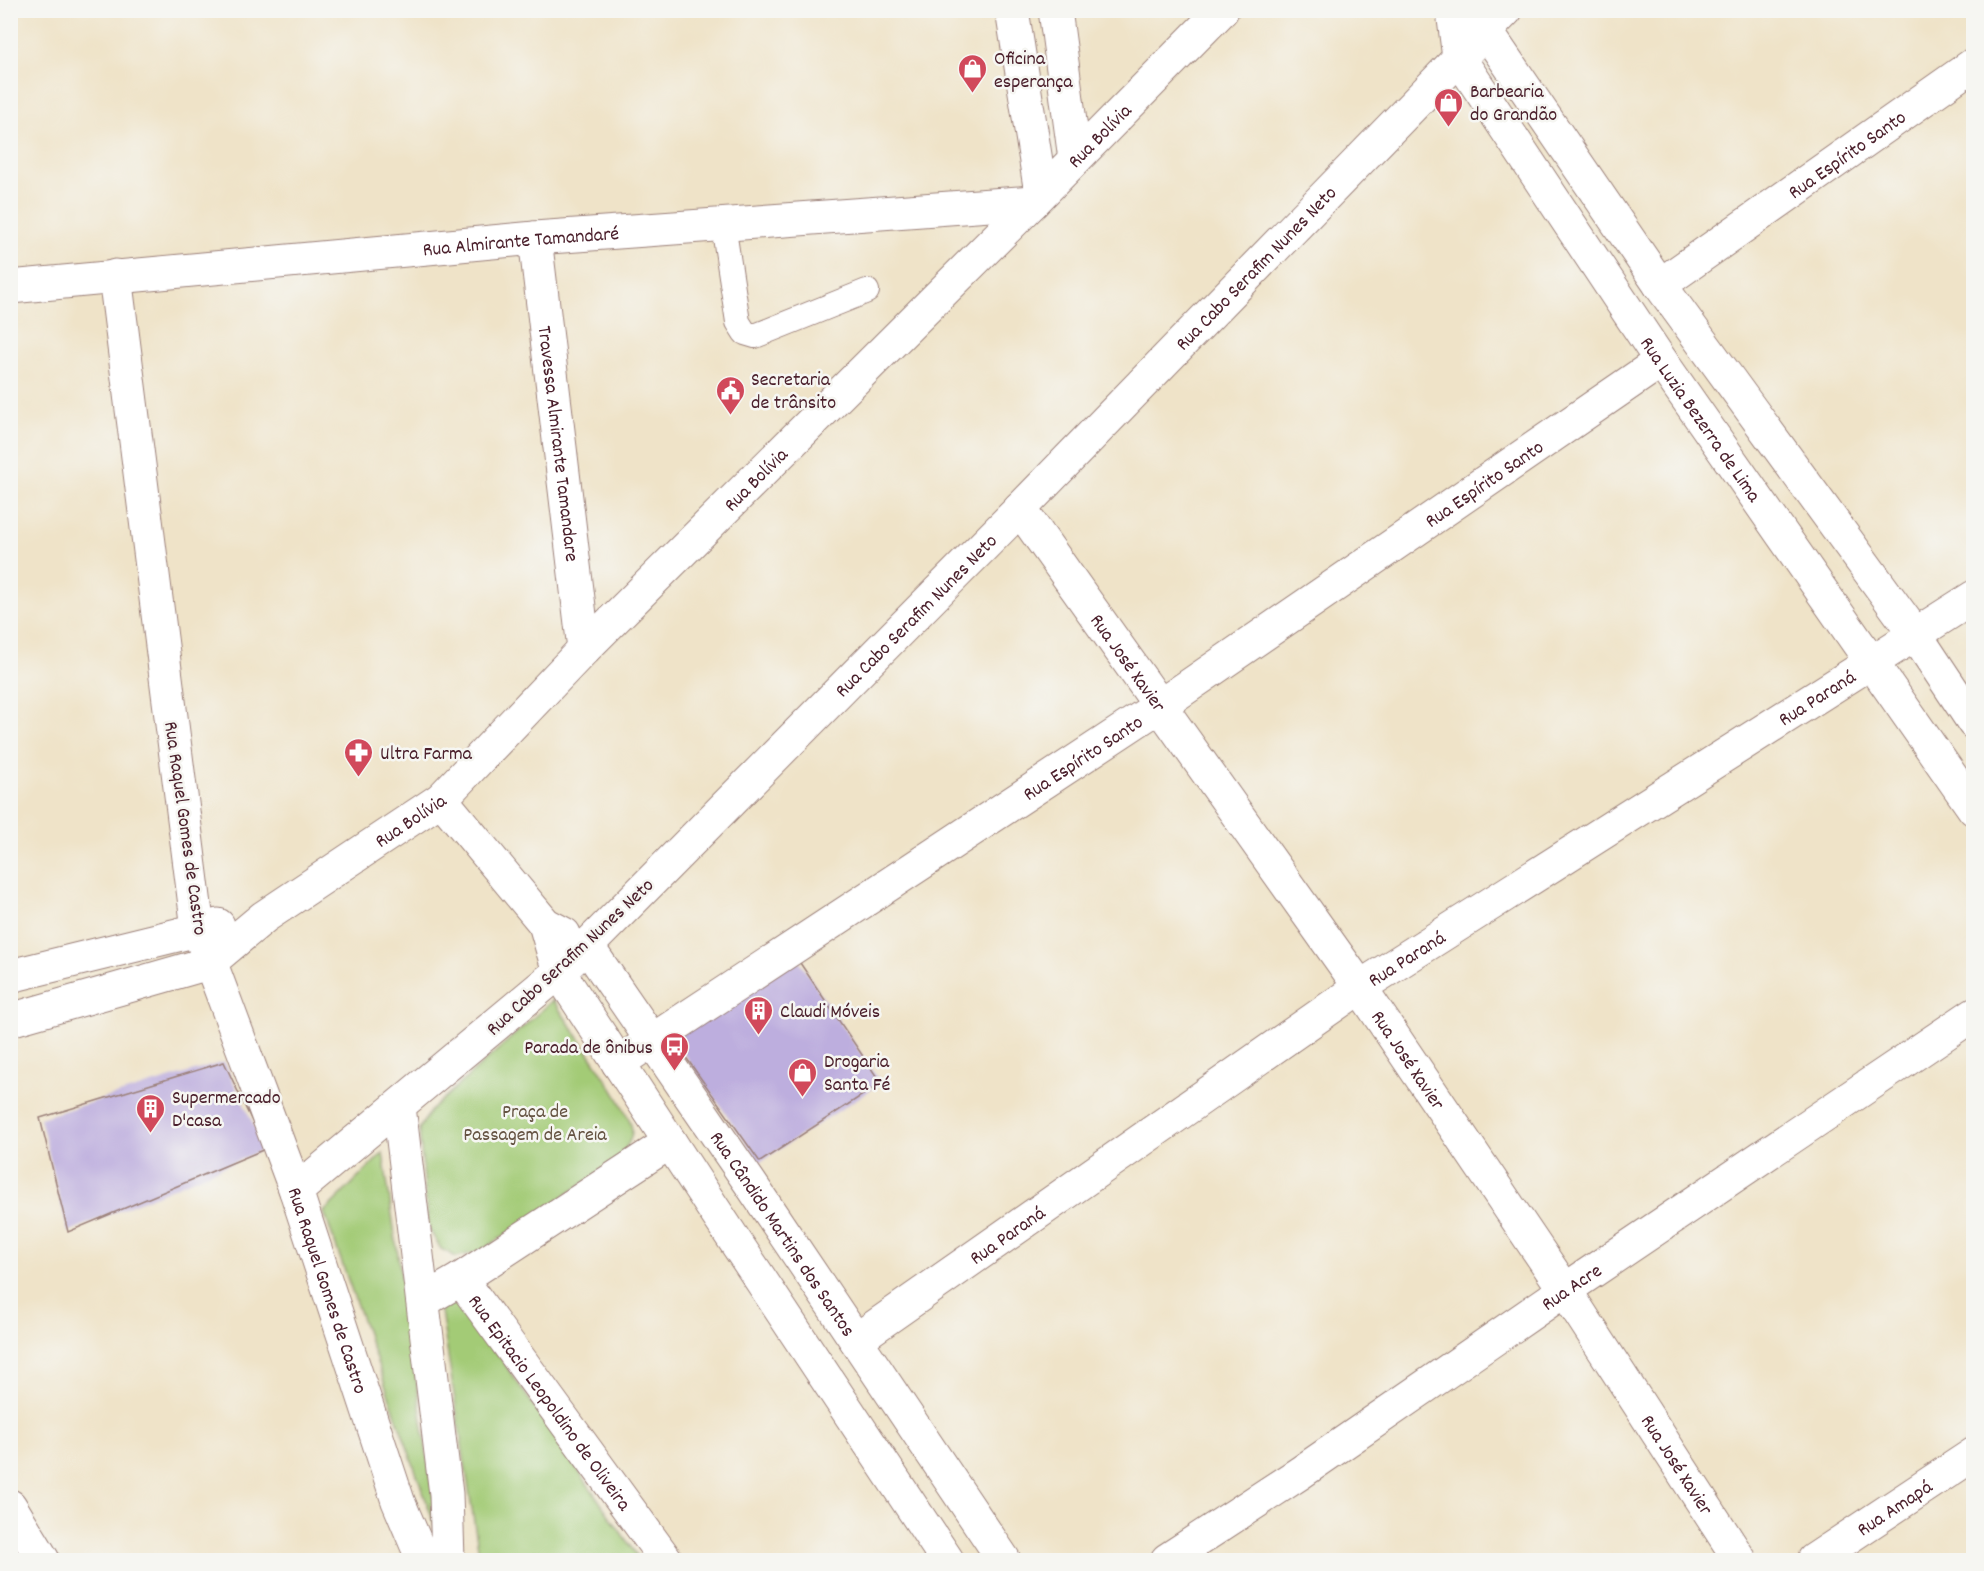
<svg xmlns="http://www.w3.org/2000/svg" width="1984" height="1571" font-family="Dekko,sans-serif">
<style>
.green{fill:#a3cb76;stroke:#767550;stroke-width:1.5}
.building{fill:#bdaede}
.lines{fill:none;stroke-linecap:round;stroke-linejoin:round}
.service-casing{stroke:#9c817a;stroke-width:26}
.minor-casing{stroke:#9c817a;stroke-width:35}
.tertiary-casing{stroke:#9c817a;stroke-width:35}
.secondary-casing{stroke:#9c817a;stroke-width:35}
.service{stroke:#fff;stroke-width:24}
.minor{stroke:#fff;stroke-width:33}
.tertiary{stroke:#fff;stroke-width:33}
.secondary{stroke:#fff;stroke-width:33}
.labels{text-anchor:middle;stroke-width:5;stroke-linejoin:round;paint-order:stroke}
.poi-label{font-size:20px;fill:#4a1f2b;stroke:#f6f6f2;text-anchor:start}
.street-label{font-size:20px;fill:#4a1f2b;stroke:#f6f6f2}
.park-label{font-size:20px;fill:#655342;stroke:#f6f6f2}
</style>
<rect width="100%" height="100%" fill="#f6f6f2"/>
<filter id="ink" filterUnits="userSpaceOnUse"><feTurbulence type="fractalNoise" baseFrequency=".0167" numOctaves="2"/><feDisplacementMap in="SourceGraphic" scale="12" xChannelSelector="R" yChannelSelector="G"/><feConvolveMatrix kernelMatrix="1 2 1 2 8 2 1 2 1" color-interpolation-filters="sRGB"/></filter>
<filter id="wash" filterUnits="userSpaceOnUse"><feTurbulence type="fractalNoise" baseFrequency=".008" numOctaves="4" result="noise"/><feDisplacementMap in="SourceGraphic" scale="24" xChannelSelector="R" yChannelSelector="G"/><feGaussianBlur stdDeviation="1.35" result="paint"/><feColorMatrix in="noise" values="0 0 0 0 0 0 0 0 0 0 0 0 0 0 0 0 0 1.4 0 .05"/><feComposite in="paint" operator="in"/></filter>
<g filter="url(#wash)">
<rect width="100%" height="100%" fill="#efe3c8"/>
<!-- green -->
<path class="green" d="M553 1000C567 1022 633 1112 632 1131 631 1144 622 1153 614 1163L481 1251 456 1257 441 1249 429 1229 419 1129 431 1110Z
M383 1153 439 1537 324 1212Z
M457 1295 640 1560H480L440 1305Z"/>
<g id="blocks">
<!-- building -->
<path class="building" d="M796 957 881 1083 760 1162 673 1039Z
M224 1062 265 1149 68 1232 40 1118Z"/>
</g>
</g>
<g filter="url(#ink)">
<use href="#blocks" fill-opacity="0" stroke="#9c817a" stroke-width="1.5"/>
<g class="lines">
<defs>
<path id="service" d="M723 224 738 322 745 333 755 336 867 291"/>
<g id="minor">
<path d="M1012 10 1041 193"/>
<path d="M1055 10 1075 159"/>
<path id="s1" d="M1454 19 1459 58 1661 361 1974 809"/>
<path d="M1460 21 1486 31 1660 285 1915 634 1974 723"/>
<path id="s2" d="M535 238 584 649"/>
<path d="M115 276 198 929"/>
<path id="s3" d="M1660 285 1974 64"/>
<path id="s4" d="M10 287 535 238 1033 202"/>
<path id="s5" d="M1020 509 1360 987 1565 1290 1740 1560"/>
<path id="s6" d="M618 1063 1161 705 1661 361"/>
<path id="s7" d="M461 1279 666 1560"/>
<path d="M423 1301 461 1279 670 1142"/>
<path id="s8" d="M856 1340 1360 987 1974 597"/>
<path d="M10 1506 43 1560"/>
<path id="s9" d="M1167 1560 1300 1473 1565 1290 1974 1014"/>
<path id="s10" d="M1814 1560 1974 1454"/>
</g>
<g id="tertiary">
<path d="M441 799 545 924 564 934"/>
<path id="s11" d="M198 929 296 1191 398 1501 423 1560"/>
<path d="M10 976 218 925"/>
<path id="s12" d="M10 1020 209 963 264 917 441 799 584 649 1033 202 1222 10"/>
<path d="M399 1107 446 1494 448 1560"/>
<path d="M296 1191 559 972 545 924"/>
</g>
<g id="secondary">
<path id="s13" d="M587 946 750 1183 1004 1560"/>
<path id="s14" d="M947 1560 713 1208 559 972 587 946 1020 509 1506 10"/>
</g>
</defs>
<!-- service casing -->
<use href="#service" class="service-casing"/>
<!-- minor casing -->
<use href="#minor" class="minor-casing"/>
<!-- tertiary casing -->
<use href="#tertiary" class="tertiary-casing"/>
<!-- secondary casing -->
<use href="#secondary" class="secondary-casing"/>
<!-- service -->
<use href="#service" class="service"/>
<!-- minor -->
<use href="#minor" class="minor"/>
<!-- tertiary -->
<use href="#tertiary" class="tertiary"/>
<!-- secondary -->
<use href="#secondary" class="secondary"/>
</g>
</g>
<!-- icons -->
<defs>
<symbol id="shop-pin" viewBox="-11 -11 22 30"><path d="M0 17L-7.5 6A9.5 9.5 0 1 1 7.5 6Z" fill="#d1495b" stroke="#f6f6f2"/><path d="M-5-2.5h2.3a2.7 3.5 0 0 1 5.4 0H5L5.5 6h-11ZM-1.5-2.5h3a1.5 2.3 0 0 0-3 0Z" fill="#fff"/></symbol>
<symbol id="civic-pin" viewBox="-11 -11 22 30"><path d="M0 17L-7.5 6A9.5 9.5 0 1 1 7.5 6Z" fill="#d1495b" stroke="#f6f6f2"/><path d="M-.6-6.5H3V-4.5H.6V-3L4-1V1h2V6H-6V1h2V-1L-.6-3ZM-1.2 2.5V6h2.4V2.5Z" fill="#fff"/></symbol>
<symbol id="pharmacy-pin" viewBox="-11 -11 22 30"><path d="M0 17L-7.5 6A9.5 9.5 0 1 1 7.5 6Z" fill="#d1495b" stroke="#f6f6f2"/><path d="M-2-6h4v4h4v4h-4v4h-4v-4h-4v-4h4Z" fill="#fff"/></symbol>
<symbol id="building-pin" viewBox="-11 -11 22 30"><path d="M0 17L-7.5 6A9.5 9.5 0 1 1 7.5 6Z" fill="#d1495b" stroke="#f6f6f2"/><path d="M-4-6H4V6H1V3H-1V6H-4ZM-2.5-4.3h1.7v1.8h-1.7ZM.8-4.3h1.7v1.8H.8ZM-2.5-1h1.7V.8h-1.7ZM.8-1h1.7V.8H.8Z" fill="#fff"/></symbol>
<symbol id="bus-pin" viewBox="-11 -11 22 30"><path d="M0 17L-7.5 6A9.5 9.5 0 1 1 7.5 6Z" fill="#d1495b" stroke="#f6f6f2"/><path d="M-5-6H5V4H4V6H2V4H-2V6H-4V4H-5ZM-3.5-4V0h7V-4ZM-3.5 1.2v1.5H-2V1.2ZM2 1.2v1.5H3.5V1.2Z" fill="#fff"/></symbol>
</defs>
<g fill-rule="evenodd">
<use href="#shop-pin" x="956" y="52" width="33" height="45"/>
<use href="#shop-pin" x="1432" y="86" width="33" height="45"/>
<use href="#civic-pin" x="714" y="374" width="33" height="45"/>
<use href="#pharmacy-pin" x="342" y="736" width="33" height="45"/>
<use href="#building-pin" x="742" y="994" width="33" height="45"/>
<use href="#bus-pin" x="658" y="1030" width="33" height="45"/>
<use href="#shop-pin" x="786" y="1056" width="33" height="45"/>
<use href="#building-pin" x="134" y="1092" width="33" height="45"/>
</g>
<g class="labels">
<!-- poi labels -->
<g class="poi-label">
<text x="994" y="64">Oficina<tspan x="994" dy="23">esperança</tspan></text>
<text x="1470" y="97">Barbearia<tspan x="1470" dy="23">do Grandão</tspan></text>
<text x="751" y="385">Secretaria<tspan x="751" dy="23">de trânsito</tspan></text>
<text x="380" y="759">Ultra Farma</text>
<text x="780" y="1017">Claudi Móveis</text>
<text x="653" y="1053" text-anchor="end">Parada de ônibus</text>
<text x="824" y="1067">Drogaria<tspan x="824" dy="23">Santa Fé</tspan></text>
<text x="172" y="1103">Supermercado<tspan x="172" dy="23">D'casa</tspan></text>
</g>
<!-- street labels -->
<g class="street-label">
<text dy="7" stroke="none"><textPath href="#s12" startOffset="1426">Rua Bolívia</textPath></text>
<text dy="7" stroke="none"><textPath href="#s3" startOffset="228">Rua Espírito Santo</textPath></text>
<text dy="7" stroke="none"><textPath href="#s4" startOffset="513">Rua Almirante Tamandaré</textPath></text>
<text dy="7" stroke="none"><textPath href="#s14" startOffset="1695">Rua Cabo Serafim Nunes Neto</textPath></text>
<text dy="7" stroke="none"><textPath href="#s1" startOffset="474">Rua Luzia Bezerra de Lima</textPath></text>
<text dy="7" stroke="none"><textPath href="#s2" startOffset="207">Travessa Almirante Tamandare</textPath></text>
<text dy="7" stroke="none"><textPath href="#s12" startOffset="940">Rua Bolívia</textPath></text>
<text dy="7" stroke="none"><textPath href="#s6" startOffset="1042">Rua Espírito Santo</textPath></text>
<text dy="7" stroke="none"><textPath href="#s14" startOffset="1209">Rua Cabo Serafim Nunes Neto</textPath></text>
<text dy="7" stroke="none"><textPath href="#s5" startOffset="188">Rua José Xavier</textPath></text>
<text dy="7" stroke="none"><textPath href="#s8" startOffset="1156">Rua Paraná</textPath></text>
<text dy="7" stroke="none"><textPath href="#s6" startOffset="556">Rua Espírito Santo</textPath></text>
<text dy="7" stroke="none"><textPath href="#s12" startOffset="454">Rua Bolívia</textPath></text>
<text transform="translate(187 828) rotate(82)" y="7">Rua Raquel Gomes de Castro</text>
<text transform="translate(569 956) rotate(-43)" y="7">Rua Cabo Serafim Nunes Neto</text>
<text dy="7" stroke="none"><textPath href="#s8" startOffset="670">Rua Paraná</textPath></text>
<text dy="7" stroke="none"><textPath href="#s5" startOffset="674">Rua José Xavier</textPath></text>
<text dy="7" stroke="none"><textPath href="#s13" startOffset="348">Rua Cândido Martins dos Santos</textPath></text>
<text dy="7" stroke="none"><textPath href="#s8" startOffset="184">Rua Paraná</textPath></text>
<text dy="7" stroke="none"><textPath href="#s9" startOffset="488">Rua Acre</textPath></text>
<text dy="7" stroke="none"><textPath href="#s11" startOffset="384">Rua Raquel Gomes de Castro</textPath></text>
<text dy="7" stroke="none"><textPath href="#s7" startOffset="152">Rua Epitacio Leopoldino de Oliveira</textPath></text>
<text dy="7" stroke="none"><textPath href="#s5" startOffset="1160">Rua José Xavier</textPath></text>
<text dy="7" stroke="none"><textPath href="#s10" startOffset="96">Rua Amapá</textPath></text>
</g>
<!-- park labels -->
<g class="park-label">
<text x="535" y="1117">Praça de<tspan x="535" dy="23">Passagem de Areia</tspan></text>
</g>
</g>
<!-- margin -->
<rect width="1984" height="1571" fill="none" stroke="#f6f6f2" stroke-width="36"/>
</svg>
